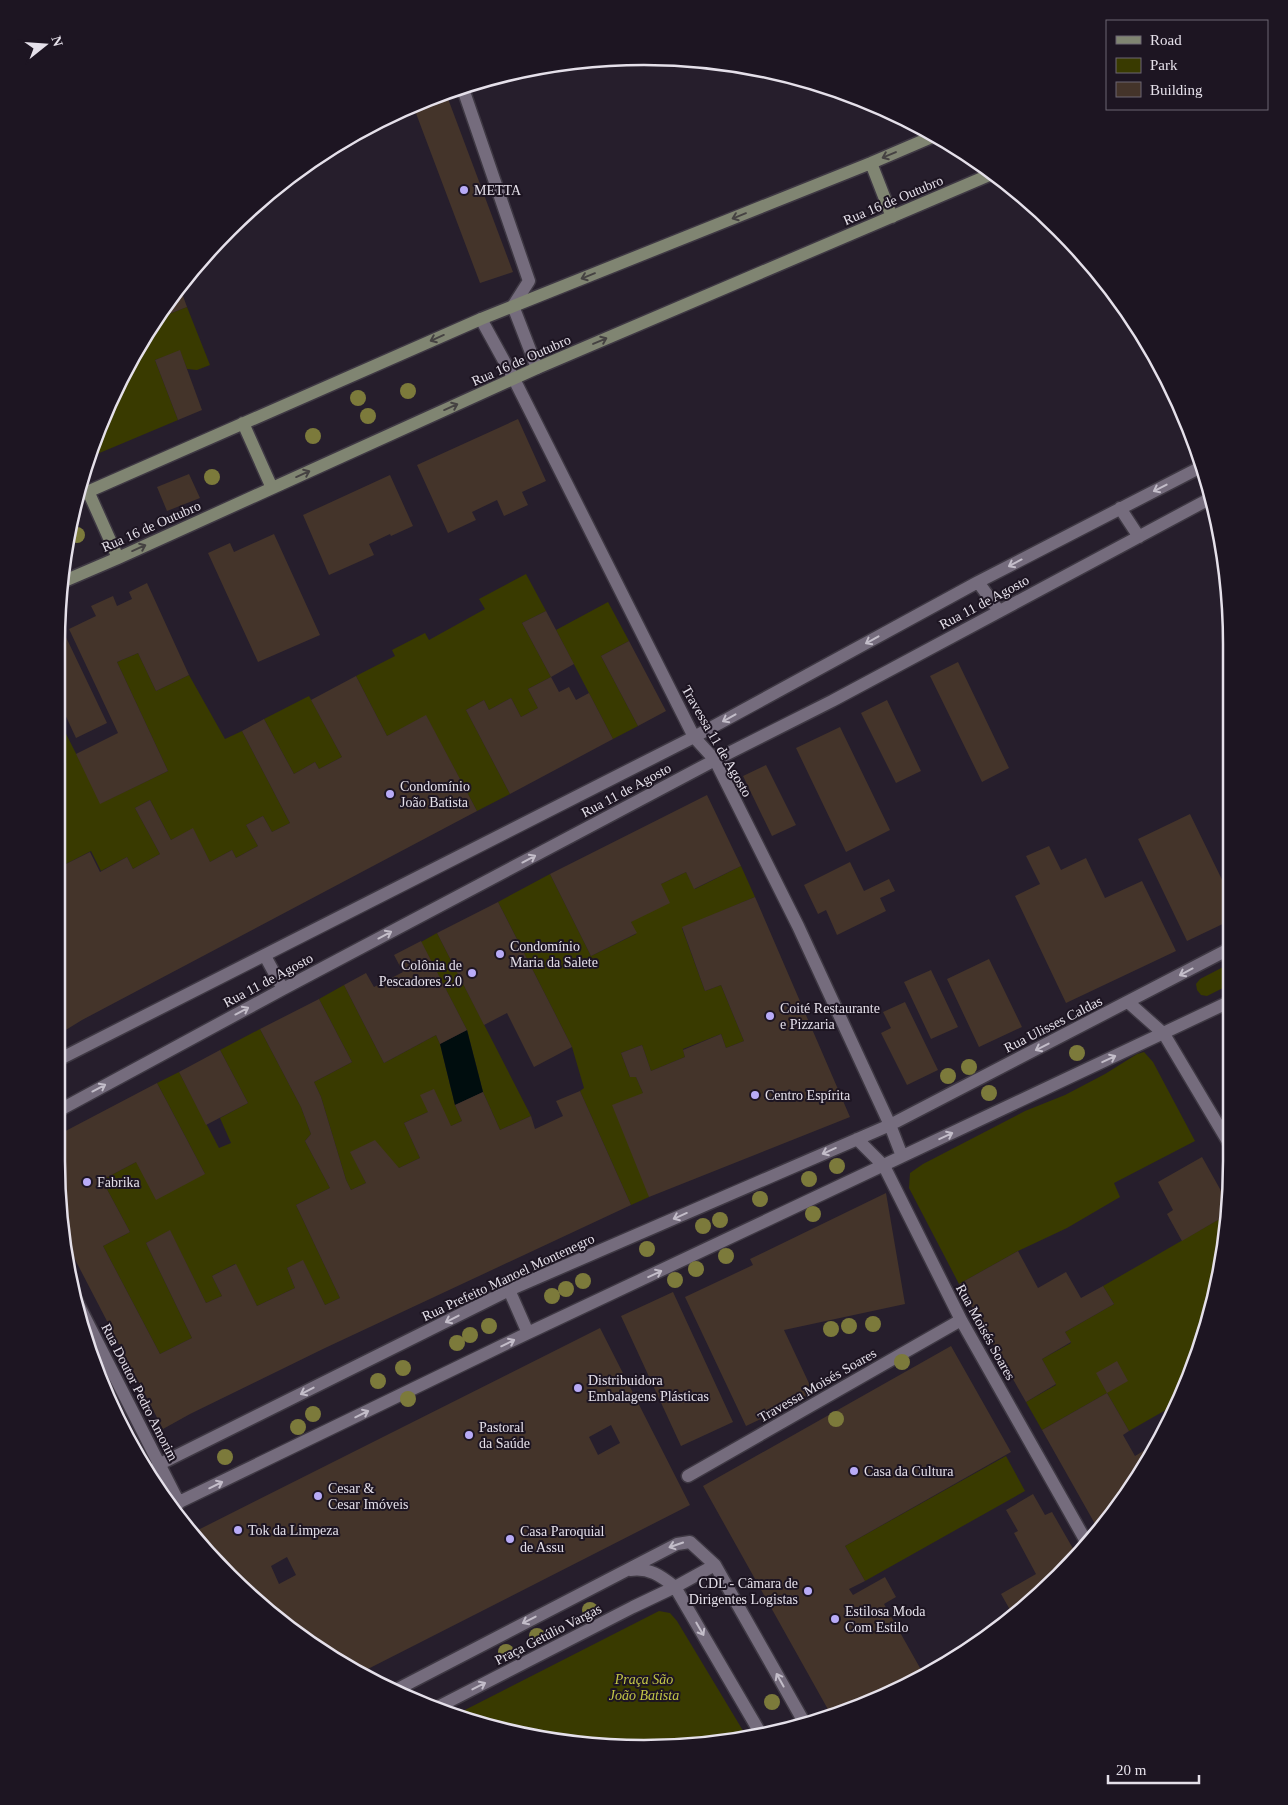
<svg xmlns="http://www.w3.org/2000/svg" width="1288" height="1805" font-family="Georgia,serif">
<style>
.green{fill:#393a00}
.water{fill:#000d0e}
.building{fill:#44342a;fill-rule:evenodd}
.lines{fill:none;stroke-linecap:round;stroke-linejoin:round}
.street-casing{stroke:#3e3843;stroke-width:15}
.secondary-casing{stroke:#3e3843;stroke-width:15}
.street{stroke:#756c7d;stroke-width:12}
.secondary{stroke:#808572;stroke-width:12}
.tree{fill:#7c7a3b}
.oneway{stroke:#454242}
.oneway2{stroke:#c3bdc9}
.poi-dot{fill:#b8abf7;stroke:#1d1522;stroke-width:2}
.labels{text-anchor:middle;stroke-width:4;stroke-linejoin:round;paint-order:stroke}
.poi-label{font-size:14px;fill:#e5e0ea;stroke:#1d1522;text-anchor:start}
.street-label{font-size:14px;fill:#e5e0ea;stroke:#1d1522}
.park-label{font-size:14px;font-style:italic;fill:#c3c647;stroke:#1d1522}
.rim{fill:none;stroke:#e5e0ea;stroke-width:2.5}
</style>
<rect width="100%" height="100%" fill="#261e2c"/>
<!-- green -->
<path class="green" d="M187 307 210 365 197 370 187 369 180 351 155 360 178 420 90 457 101 419 135 350 156 319Z
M526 574 546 611 522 623 551 677 528 689 538 708 521 717 511 698 489 710 484 700 466 710 510 794 477 811 426 716 387 736 356 676 395 656 392 650 425 633 429 640 485 609 479 599Z
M608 602 629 641 601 656 638 726 613 739 556 630Z
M138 653 156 691 189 675 225 739 242 731 290 823 272 832 263 816 246 825 258 846 236 858 232 850 210 862 193 829 171 840 150 800 135 808 160 854 133 869 127 857 101 871 91 851 64 865 56 860V714L101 803 168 771 117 662Z
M309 696 342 757 319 769 315 762 294 774 264 719Z
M741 866 755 897 682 928 705 991 721 985 744 1041 726 1048 721 1034 683 1049 685 1057 651 1071 642 1045 621 1053 630 1077H636L643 1093 649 1197 631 1205 580 1091 584 1088 572 1047 498 902 550 874 591 956 636 934 631 922 661 884 686 872 695 889Z
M437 933 531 1116 500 1130 483 1092 467 1030 421 942Z
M1229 964V985L1207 996 1201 995 1197 990 1196 984 1200 979Z
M344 985 384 1063 436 1035 440 1044 455 1105 462 1121 451 1126 428 1112 404 1123 420 1158 399 1168 351 1152 366 1183 351 1190 346 1180 321 1097 314 1082 352 1062 319 999Z
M260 1029 301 1107 311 1134 305 1141 330 1188 296 1205 340 1298 325 1305 303 1261 287 1268 295 1288 257 1306 235 1264 212 1276 222 1296 206 1303 170 1231 146 1243 192 1338 160 1354 103 1246 130 1232 102 1180 136 1162 205 1174 157 1083 179 1072 219 1148 231 1143 220 1118 248 1103 220 1050Z
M1144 1052 1153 1062 1195 1141 1114 1183 1120 1197 1067 1228 1018 1251 959 1284 909 1188 910 1173 923 1164 950 1150 1025 1111 1065 1095 1105 1074 1137 1054Z
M1228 1214 1212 1313 1207 1325 1195 1332 1201 1342 1178 1403 1129 1431 1107 1393 1042 1430 1026 1402 1056 1385 1042 1359 1071 1343 1065 1332 1114 1304 1103 1286Z
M1006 1456 1025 1491 865 1581 845 1546Z
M659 1611 670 1613 677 1621 748 1739 644 1749 568 1744 457 1714Z"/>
<!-- water -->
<path class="water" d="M467 1030 483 1092 455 1105 440 1044Z"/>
<!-- building -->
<path class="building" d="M447 96 513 272 480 283 414 108Z
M179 285 187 307 156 319 178 286Z
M180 350 202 410 178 420 155 360Z
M518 419 546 481 522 492 528 505 504 516 497 500 472 512 476 520 448 533 417 465Z
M189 474 200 498 167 511 157 487Z
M390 475 413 526 391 536 390 534 369 544 374 555 329 575 303 515Z
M274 534 320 635 258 662 208 553 230 543 234 552Z
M147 583 189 675 156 691 138 653 117 662 168 771 100 804 76 754 118 733 69 629 96 616 91 606 113 596 117 606 132 599 129 592Z
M546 611 574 664 551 677 559 692 569 687 576 700 589 693 613 739 510 794 466 710 484 700 489 710 511 698 521 717 538 708 528 689 551 677 522 623Z
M64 633 107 723 76 738 56 695 57 636Z
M629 641 666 711 638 726 601 656Z
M958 662 1009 768 982 782 930 676Z
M356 676 387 736 426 715 477 811 82 1020 56 1036V860L61 858 64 865 90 852 100 872 127 857 133 869 160 854 135 808 150 800 171 840 193 828 210 862 232 850 236 858 258 846 246 825 263 816 272 832 290 823 242 731 264 719 294 774 315 762 319 769 342 757 311 700Z
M887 700 921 771 896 783 861 713Z
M840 727 890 830 846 852 796 748Z
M766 765 796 825 772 836 743 776Z
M707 795 741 866 694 889 686 872 661 884 670 903 631 922 637 933 591 956 550 874Z
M1190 814 1229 894V921L1187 941 1138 839Z
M1049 846 1061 870 1086 858 1105 898 1142 881 1176 951 1066 1003 1015 896 1040 884 1026 856Z
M850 862 864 891 889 879 895 891 880 898 886 911 837 935 826 910 818 914 804 885Z
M755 897 850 1117 649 1197 612 1105 643 1093 636 1077H630L621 1053 642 1045 651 1071 685 1057 683 1050 721 1034 726 1048 744 1041 721 985 705 991 682 927Z
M498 902 572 1047 534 1067 507 1013 484 1025 437 933Z
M421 941 467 1030 440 1044 436 1035 384 1063 344 985 366 973 374 987 403 972 394 955Z
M989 959 1022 1027 979 1047 947 979Z
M931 970 958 1027 931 1039 904 982Z
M319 999 352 1062 314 1082 321 1097 346 1180 351 1190 366 1183 350 1152 375 1140 399 1168 420 1158 404 1123 428 1112 420 1095 434 1089 451 1126 462 1121 455 1105 483 1092 500 1130 531 1116 535 1129 563 1116 556 1101 580 1091 631 1205 325 1348 190 1414 163 1429 67 1244 56 1161V1136L157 1083 205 1174 156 1200 136 1162 102 1180 130 1232 103 1246 160 1354 192 1338 146 1243 170 1230 206 1303 222 1296 212 1276 236 1264 257 1306 295 1288 287 1268 303 1260 325 1305 340 1298 296 1205 330 1188 305 1141 311 1134 301 1107 260 1029Z
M905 1002 938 1070 907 1085 881 1033 891 1028 883 1012Z
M220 1050 248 1103 206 1125 179 1072Z
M1202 1157 1229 1205 1228 1214 1182 1241 1167 1214 1173 1210 1158 1182Z
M886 1193 905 1304 784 1330 814 1394 746 1426 685 1297 753 1265 750 1259Z
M1018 1251 1038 1288 1066 1272 1081 1298 1103 1286 1114 1304 1065 1332 1071 1342 1042 1359 1056 1384 1026 1402 959 1284Z
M673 1292 733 1422 681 1446 621 1316Z
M600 1328 690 1505 360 1673 318 1650 257 1603 194 1532ZM611 1425 620 1443 598 1455 589 1437ZM287 1557 296 1575 279 1584 271 1566Z
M951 1346 1011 1452 845 1546 865 1581 849 1589 853 1595 885 1577 896 1597 884 1604 924 1675 904 1688 830 1713 703 1486Z
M1117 1361 1128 1381 1107 1393 1129 1431 1123 1435 1135 1456 1157 1443 1110 1519 1099 1531 1042 1430 1107 1393 1096 1373Z
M1033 1494 1045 1515 1052 1512 1075 1552 1076 1551 1077 1554 1032 1603 1013 1615 1001 1594 1036 1574 1014 1533 1018 1531 1006 1510Z"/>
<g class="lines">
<defs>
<path id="street" d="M462 86 529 281 513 306 537 368
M481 319 514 379 694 737 715 760 798 926 890 1125 902 1156
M1120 508 1139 537
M978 582 999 611
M265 956 283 989
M1128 1002 1164 1034 1230 1145
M56 1061 694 737 978 582 1203 466
M56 1112 283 989 715 760 832 701 1211 498
M857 1139 884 1166 961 1320 1087 1543
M509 1290 528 1333
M74 1296 179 1503
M149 1475 160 1464 509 1290 890 1125 1229 949
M688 1476 961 1320
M171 1506 528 1333 1229 1002
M630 1570C649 1567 661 1576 675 1587L762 1736
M394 1691 677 1544 690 1542 715 1565 804 1722
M436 1708 633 1607 675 1587 715 1565"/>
<path id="secondary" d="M871 163 892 217
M243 423 272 488
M88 491 118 558
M78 496 481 319 871 163 934 136
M62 582 118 558 537 368 994 173"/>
</defs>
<!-- street casing -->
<use href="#street" class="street-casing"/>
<!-- secondary casing -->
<use href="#secondary" class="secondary-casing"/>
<!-- street -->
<use href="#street" class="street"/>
<!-- secondary -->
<use href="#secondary" class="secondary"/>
</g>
<!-- trees -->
<g class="tree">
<circle cx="408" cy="391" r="8"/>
<circle cx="358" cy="398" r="8"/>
<circle cx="368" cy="416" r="8"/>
<circle cx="313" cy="436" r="8"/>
<circle cx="212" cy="477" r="8"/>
<circle cx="77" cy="535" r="8"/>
<circle cx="1077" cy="1053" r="8"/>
<circle cx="969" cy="1067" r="8"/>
<circle cx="948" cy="1076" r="8"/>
<circle cx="989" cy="1093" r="8"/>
<circle cx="837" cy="1166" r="8"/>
<circle cx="809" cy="1179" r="8"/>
<circle cx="760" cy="1199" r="8"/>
<circle cx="813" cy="1214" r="8"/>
<circle cx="720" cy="1220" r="8"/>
<circle cx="703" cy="1226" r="8"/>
<circle cx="647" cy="1249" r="8"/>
<circle cx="726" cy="1256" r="8"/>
<circle cx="696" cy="1269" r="8"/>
<circle cx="675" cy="1280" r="8"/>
<circle cx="583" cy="1281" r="8"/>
<circle cx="566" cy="1289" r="8"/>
<circle cx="552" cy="1296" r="8"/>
<circle cx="873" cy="1324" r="8"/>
<circle cx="489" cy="1326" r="8"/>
<circle cx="849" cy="1326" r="8"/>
<circle cx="831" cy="1329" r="8"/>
<circle cx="470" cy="1335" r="8"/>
<circle cx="457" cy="1343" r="8"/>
<circle cx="902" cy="1362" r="8"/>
<circle cx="403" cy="1368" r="8"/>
<circle cx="378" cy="1381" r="8"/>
<circle cx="408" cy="1399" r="8"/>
<circle cx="313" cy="1414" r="8"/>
<circle cx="836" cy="1419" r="8"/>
<circle cx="298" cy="1427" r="8"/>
<circle cx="225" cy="1457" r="8"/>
<circle cx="590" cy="1610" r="8"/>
<circle cx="537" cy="1636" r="8"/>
<circle cx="506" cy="1652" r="8"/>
<circle cx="772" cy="1702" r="8"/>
</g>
<!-- one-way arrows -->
<defs><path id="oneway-shaft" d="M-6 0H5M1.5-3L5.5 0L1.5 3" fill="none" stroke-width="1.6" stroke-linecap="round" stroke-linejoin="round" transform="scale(1.25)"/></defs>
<g class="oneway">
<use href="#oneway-shaft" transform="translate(889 155) rotate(157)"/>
<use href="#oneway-shaft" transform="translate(739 216) rotate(158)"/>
<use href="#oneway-shaft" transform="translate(588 276) rotate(158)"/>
<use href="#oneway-shaft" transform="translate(437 338) rotate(156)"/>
<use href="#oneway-shaft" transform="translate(600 341) rotate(-23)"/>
<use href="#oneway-shaft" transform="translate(451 407) rotate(-24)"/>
<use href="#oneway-shaft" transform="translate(303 474) rotate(-24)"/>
<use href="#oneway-shaft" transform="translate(139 548) rotate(-24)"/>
</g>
<g class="oneway2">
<use href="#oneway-shaft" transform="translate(1160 488) rotate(153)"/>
<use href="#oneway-shaft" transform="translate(1015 563) rotate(152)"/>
<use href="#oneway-shaft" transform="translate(872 640) rotate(151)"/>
<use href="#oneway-shaft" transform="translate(729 718) rotate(151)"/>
<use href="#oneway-shaft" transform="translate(529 859) rotate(-28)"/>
<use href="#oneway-shaft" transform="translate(385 935) rotate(-28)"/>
<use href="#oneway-shaft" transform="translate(1186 972) rotate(152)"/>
<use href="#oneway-shaft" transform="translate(242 1011) rotate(-28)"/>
<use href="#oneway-shaft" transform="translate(1042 1047) rotate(153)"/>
<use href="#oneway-shaft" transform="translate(1109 1059) rotate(-25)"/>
<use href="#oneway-shaft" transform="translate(99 1088) rotate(-28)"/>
<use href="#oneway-shaft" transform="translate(946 1136) rotate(-25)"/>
<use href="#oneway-shaft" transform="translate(829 1151) rotate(156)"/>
<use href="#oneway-shaft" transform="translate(680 1216) rotate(156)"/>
<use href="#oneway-shaft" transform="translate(655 1274) rotate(-25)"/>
<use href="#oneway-shaft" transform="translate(452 1319) rotate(153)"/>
<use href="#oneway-shaft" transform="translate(508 1343) rotate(-26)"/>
<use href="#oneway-shaft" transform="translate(307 1391) rotate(153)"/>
<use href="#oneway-shaft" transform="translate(362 1414) rotate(-26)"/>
<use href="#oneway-shaft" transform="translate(216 1485) rotate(-26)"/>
<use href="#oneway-shaft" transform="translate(676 1545) rotate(161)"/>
<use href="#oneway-shaft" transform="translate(529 1620) rotate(153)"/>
<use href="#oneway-shaft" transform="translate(700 1629) rotate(60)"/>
<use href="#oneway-shaft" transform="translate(780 1680) rotate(-119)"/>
<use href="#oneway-shaft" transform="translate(479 1686) rotate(-27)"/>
</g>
<!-- markers -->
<g class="poi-dot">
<circle cx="464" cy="190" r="5"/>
<circle cx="390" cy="794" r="5"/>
<circle cx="500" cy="954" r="5"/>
<circle cx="472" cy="973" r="5"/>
<circle cx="770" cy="1016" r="5"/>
<circle cx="755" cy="1095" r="5"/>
<circle cx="87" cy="1182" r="5"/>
<circle cx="578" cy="1388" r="5"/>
<circle cx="469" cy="1435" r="5"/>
<circle cx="854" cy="1471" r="5"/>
<circle cx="318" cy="1496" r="5"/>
<circle cx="238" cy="1530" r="5"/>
<circle cx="510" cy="1539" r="5"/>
<circle cx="808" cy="1591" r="5"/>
<circle cx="835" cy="1619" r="5"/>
</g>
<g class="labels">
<!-- poi labels -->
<g class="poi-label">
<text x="474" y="195">METTA</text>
<text x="400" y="791">Condomínio<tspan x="400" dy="16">João Batista</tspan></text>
<text x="510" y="951">Condomínio<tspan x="510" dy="16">Maria da Salete</tspan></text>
<text x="462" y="970" text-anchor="end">Colônia de<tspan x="462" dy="16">Pescadores 2.0</tspan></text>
<text x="780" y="1013">Coité Restaurante<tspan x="780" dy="16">e Pizzaria</tspan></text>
<text x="765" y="1100">Centro Espírita</text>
<text x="97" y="1187">Fabrika</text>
<text x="588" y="1385">Distribuidora<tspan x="588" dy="16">Embalagens Plásticas</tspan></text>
<text x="479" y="1432">Pastoral<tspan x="479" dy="16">da Saúde</tspan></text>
<text x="864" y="1476">Casa da Cultura</text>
<text x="328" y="1493">Cesar &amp;<tspan x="328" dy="16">Cesar Imóveis</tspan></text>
<text x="248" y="1535">Tok da Limpeza</text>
<text x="520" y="1536">Casa Paroquial<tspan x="520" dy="16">de Assu</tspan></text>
<text x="798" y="1588" text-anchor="end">CDL - Câmara de<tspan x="798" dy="16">Dirigentes Logistas</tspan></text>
<text x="845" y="1616">Estilosa Moda<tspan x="845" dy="16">Com Estilo</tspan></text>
</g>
<!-- street labels -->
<g class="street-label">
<text transform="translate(893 200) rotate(-23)" y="5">Rua 16 de Outubro</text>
<text transform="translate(521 360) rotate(-24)" y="5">Rua 16 de Outubro</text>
<text transform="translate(151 526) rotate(-24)" y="5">Rua 16 de Outubro</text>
<text transform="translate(984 602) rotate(-28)" y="5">Rua 11 de Agosto</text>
<text transform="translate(717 741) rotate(60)" y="5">Travessa 11 de Agosto</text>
<text transform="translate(626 790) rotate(-28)" y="5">Rua 11 de Agosto</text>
<text transform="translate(268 980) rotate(-28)" y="5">Rua 11 de Agosto</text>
<text transform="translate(1053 1024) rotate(-27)" y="5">Rua Ulisses Caldas</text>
<text transform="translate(508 1277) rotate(-25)" y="5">Rua Prefeito Manoel Montenegro</text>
<text transform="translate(986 1332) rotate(61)" y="5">Rua Moisés Soares</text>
<text transform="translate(817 1385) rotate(-30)" y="5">Travessa Moisés Soares</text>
<text transform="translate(140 1392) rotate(63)" y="5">Rua Doutor Pedro Amorim</text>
<text transform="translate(548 1634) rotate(-27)" y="5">Praça Getúlio Vargas</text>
</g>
<!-- park labels -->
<g class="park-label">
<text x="644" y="1684">Praça São<tspan x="644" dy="16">João Batista</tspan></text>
</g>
</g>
<!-- crop -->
<path d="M0 0H1288V1805H0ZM644 65H644A579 579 0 0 1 1223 644V1161A579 579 0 0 1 644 1740H644A579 579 0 0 1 65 1161V644A579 579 0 0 1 644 65Z" fill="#1d1522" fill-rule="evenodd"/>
<path class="rim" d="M644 65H644A579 579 0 0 1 1223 644V1161A579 579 0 0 1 644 1740H644A579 579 0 0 1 65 1161V644A579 579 0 0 1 644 65Z"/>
<!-- legend -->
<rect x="1106" y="20" width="162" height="90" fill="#1d1522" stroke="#6d6672"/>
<rect x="1116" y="36" width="25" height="8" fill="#808572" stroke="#6d6672"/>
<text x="1150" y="45" font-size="15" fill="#e5e0ea">Road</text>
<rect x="1116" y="58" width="25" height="15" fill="#393a00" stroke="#6d6672"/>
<text x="1150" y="70" font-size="15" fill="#e5e0ea">Park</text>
<rect x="1116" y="82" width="25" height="15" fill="#44342a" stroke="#6d6672"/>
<text x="1150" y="95" font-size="15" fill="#e5e0ea">Building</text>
<!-- north arrow -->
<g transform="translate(45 45) rotate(73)" stroke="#1d1522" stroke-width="4" paint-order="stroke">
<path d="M0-4L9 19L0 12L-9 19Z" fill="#e5e0ea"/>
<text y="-8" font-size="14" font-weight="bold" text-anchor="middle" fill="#e5e0ea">N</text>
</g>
<!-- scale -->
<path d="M1108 1775v8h91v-8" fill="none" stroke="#e5e0ea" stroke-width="2.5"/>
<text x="1116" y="1775" font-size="15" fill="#e5e0ea" stroke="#1d1522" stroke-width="4" paint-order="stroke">20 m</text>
</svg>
